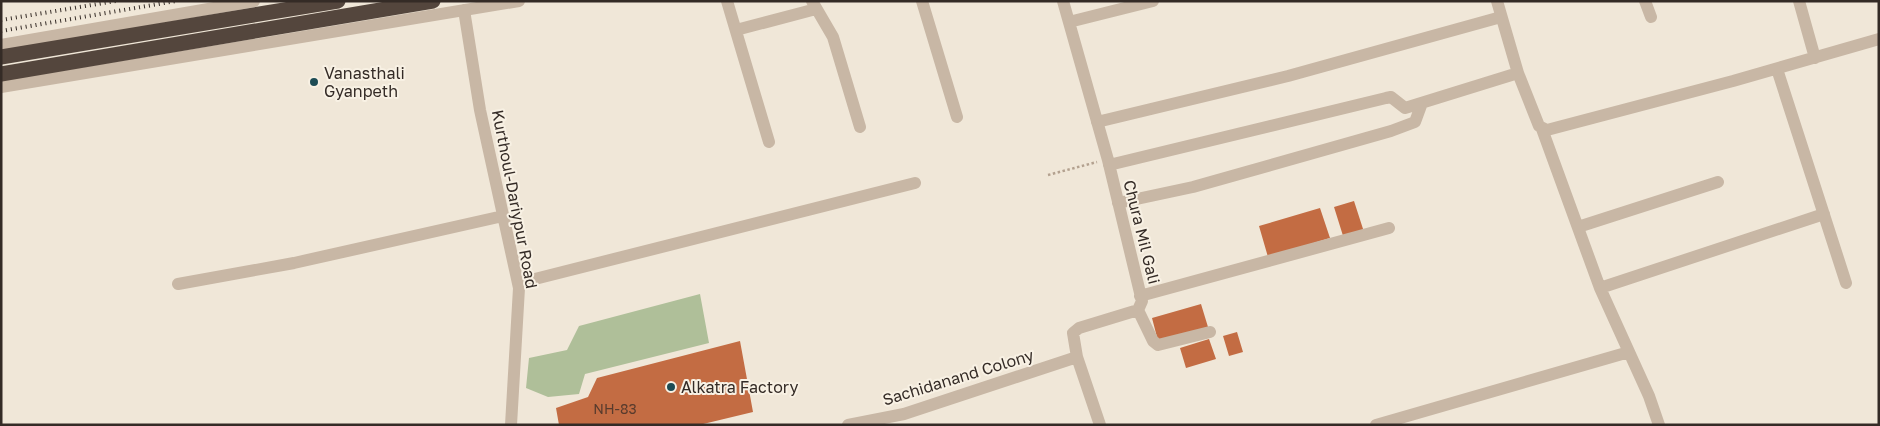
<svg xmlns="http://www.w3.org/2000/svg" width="1880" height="426" font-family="'Golos Text',sans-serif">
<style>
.green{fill:#afbf99}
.building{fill:#c36c43}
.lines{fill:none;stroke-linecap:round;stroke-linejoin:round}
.path{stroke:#b3a18f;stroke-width:2.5;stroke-dasharray:2.5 2.5;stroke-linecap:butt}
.minor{stroke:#c8b7a5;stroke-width:12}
.highway{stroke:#54463d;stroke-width:15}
.rail{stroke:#342b26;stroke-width:4;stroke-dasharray:1 4;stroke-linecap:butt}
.highway-bridge{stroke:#54463d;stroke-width:15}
.poi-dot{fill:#1d4c54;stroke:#f8f1e4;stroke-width:2}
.labels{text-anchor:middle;stroke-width:4;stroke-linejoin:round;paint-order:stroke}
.number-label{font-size:14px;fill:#583b2d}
.poi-label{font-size:16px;fill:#342b26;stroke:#f8f1e4;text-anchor:start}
.street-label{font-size:16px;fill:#342b26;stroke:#f8f1e4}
</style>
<rect width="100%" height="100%" fill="#f0e7d8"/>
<!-- green -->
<path class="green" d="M700 294 709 343 585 374 579 394 548 397 526 388 529 358 567 350 579 326Z"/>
<!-- building -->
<path class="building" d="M1354 201 1364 232 1344 239 1334 207Z
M1320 208 1330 238 1268 257 1259 226Z
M1201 304 1208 327 1158 341 1152 318Z
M1237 332 1243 352 1229 356 1223 336Z
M1209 339 1216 359 1186 368 1180 348Z
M740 341 753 412 699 425H559L556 408 588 397 597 378Z"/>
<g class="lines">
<!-- path -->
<path class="path" d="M1048 175 1097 162"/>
<!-- minor -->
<path class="minor" d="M727 1 769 142
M812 1 833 37 860 127
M922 1 957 117
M1063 1 1108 160 1142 301 1138 310 1079 328 1073 333 1077 357 1100 425
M1497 1 1518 73 1539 126 1547 130 1733 81 1879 39
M1645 1 1651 17
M1799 1 1815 58
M464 10 480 110 519 288 511 425
M1069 22 1153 1
M736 30 816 9
M1 45 254 1
M1777 69 1846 283
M1 87 519 1
M1097 122 1288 76 1501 17
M1542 129 1600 288 1649 396 1659 425
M1109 165 1386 98 1391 97 1405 108 1518 73
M1118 203 1193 187 1391 131 1415 122 1422 103
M1578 227 1718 182
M519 283 915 183
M178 284 294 263 503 216
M1600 288 1824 214
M1140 296 1389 228
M1138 310 1153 341 1158 345 1210 332
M848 425 904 414 1077 357
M1376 425 1629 352"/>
<!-- highway -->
<path class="highway" d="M1 57 338 1"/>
<!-- rail -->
<path class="rail" d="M1 20 116 1
M1 31 176 1"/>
<!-- highway-bridge -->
<path class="highway-bridge" d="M1 74 433 1"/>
</g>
<!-- markers -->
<g class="poi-dot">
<circle cx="314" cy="82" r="5"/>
<circle cx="671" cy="387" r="5"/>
</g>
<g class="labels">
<!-- number labels -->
<g class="number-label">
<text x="615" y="414">NH-83</text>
</g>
<!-- poi labels -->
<g class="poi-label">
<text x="324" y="79">Vanasthali<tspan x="324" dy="18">Gyanpeth</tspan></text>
<text x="681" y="393">Alkatra Factory</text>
</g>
<!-- street labels -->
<g class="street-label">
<text transform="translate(515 199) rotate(79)" y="6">Kurthoul-Dariypur Road</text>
<text transform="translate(1142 232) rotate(76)" y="6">Chura Mil Gali</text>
<text transform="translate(958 377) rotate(-17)" y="6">Sachidanand Colony</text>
</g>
</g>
<!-- border -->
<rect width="1880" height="426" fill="none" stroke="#342b26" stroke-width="5"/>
</svg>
